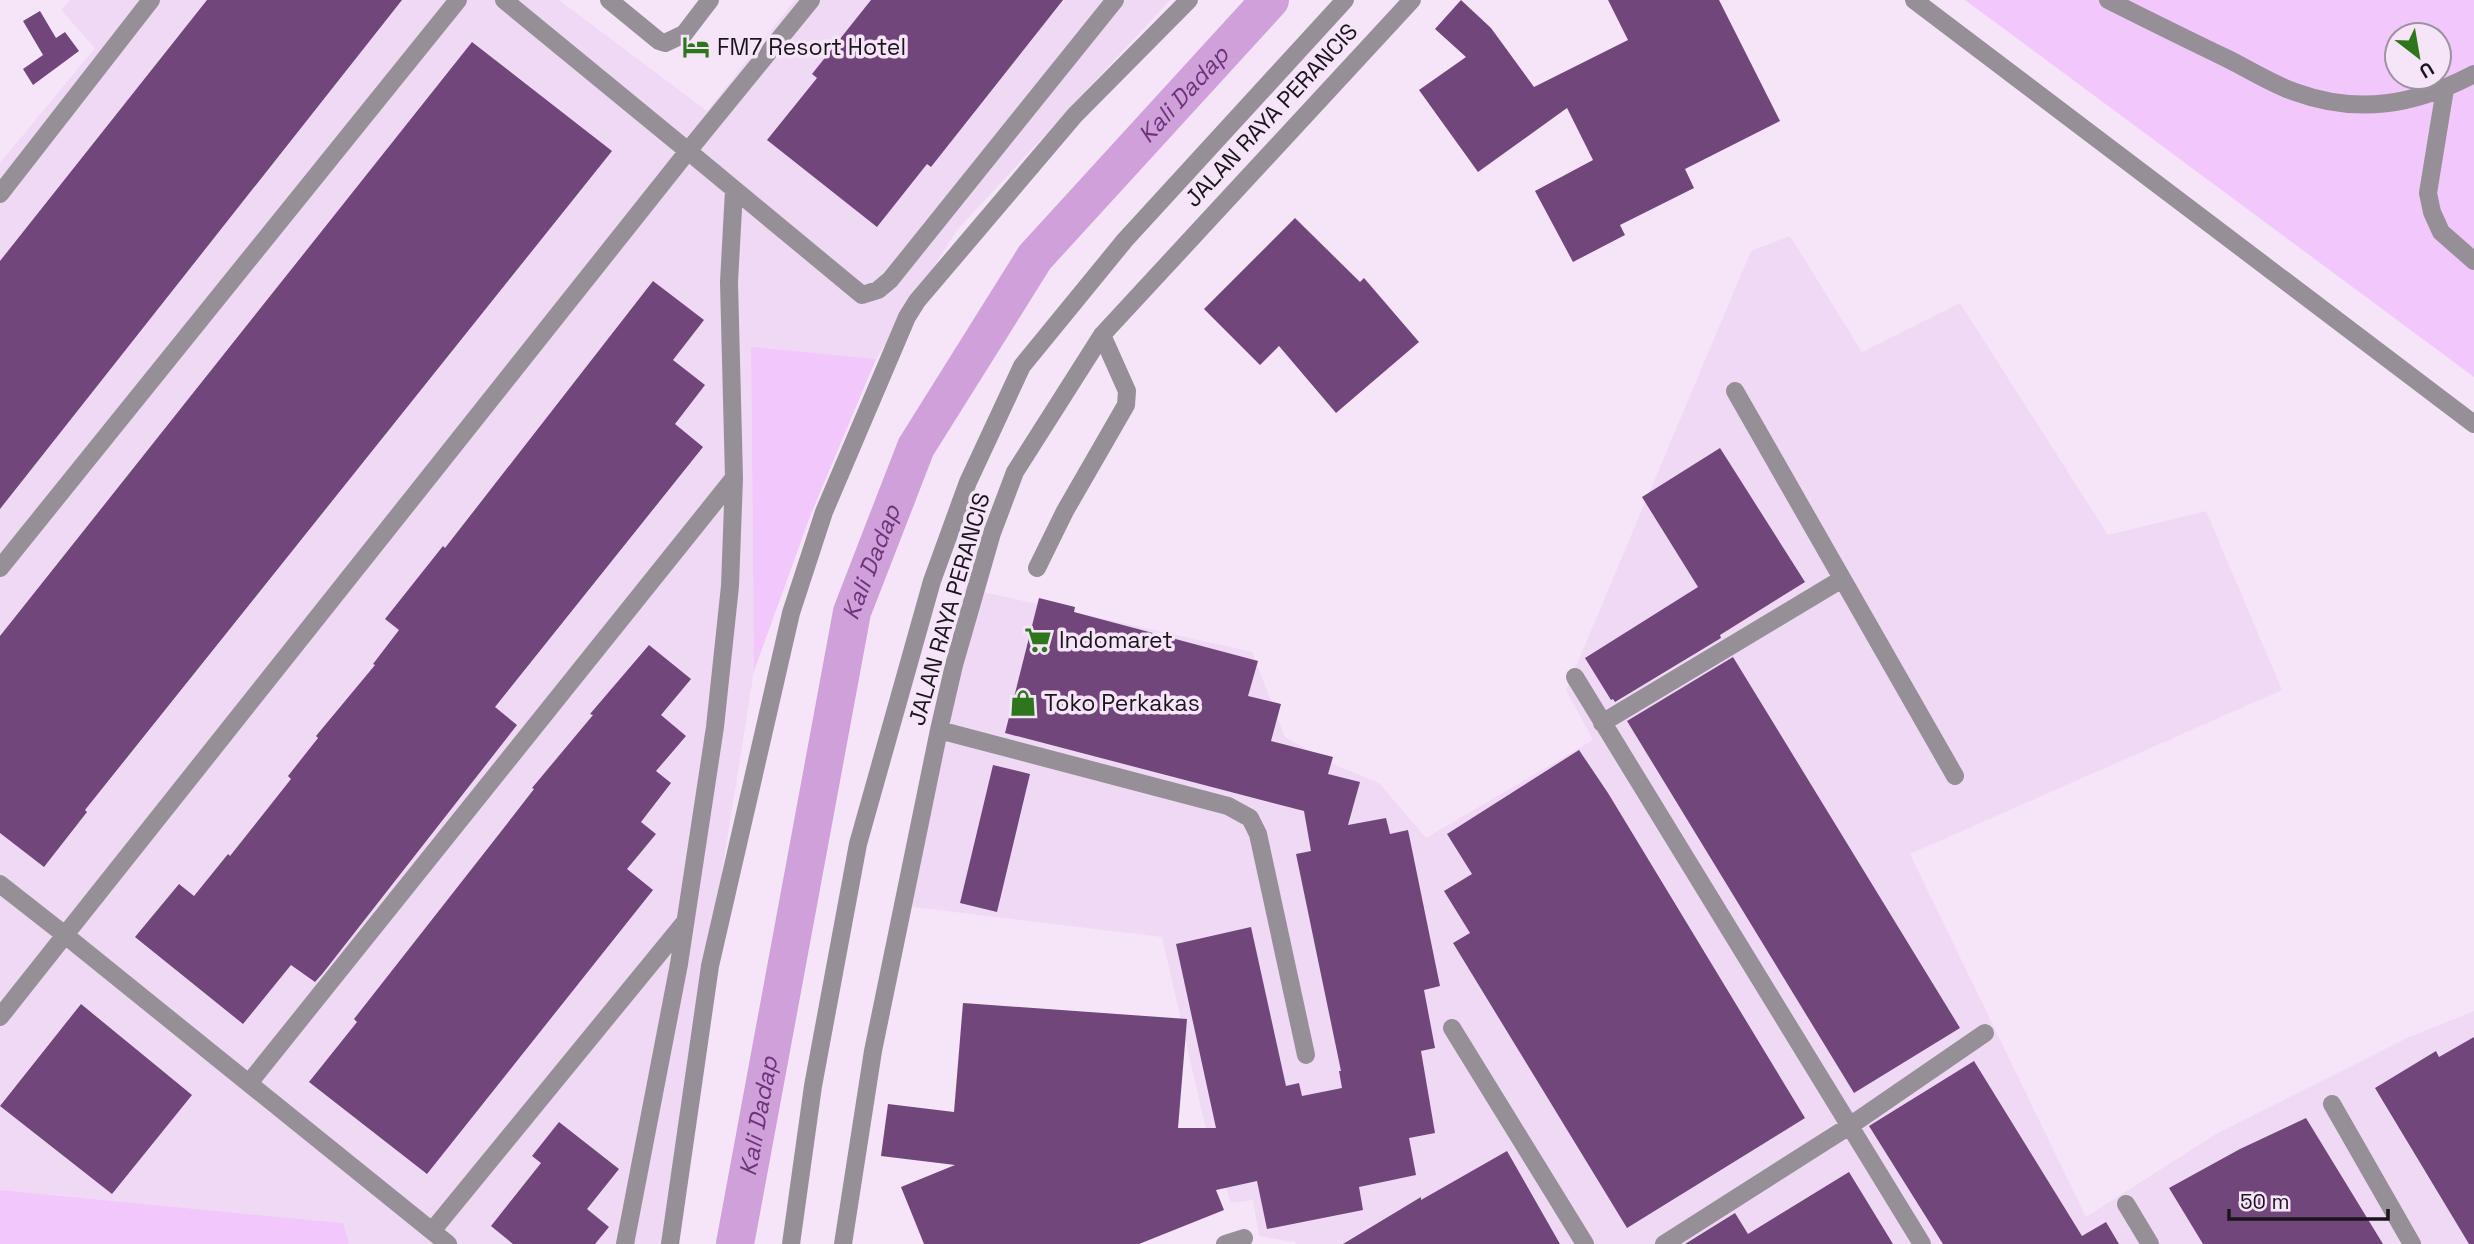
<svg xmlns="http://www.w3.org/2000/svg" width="2474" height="1244" font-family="'Space Grotesk',sans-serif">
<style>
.built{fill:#efd9f4}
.green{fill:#f2c7fb;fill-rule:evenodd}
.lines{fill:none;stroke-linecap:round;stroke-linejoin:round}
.river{stroke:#d0a0da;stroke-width:38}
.building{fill:#71467b}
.minor{stroke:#968f98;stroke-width:18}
.labels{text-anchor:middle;stroke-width:7;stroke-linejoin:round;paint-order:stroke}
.poi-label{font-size:23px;fill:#1b151c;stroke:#f6e5f9;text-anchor:start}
.street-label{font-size:23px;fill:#1b151c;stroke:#f6e5f9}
.water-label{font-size:24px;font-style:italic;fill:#6d3479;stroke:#f6e5f9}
</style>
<rect width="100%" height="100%" fill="#f6e5f9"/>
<!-- built -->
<path class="built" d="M70 0H559L707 111 795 0H1170L957 230 876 359 751 348 754 671 663 1244H349L342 1223 0 1190V163L95 48 61 10Z
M1790 236 1862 352 1960 303 2108 535 2206 511 2282 690 1910 854 2086 1217 2216 1134 2407 1038 2474 1011V1244H1296L1294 1242 1259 1236 1253 1200 1231 1203 1205 1125 1162 937 896 905 965 588 1252 652 1285 737 1333 764 1379 783 1426 838 1593 740 1566 690 1751 251Z"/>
<!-- green -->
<path class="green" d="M1965 0H2474V377ZM2397 35H2439V77H2397Z
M751 347 876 359 811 514 754 671Z
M0 1190 343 1223 349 1244H0Z"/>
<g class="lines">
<!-- river -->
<path class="river" id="s1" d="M735 1244 852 612 916 447 1035 257 1270 0"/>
</g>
<!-- building -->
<path class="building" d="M207 0H402L0 509V261Z
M871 0H1063L931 167 927 164 877 227 767 140 817 78 812 74Z
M1461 0 1491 28 1534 87 1628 40 1608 0H1719L1780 121 1685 169 1694 188 1620 225 1625 235 1573 262 1535 191 1593 160 1567 108 1478 172 1419 90 1466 57 1435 29Z
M40 11 56 38 65 32 79 51 33 85 23 69 43 55 23 21Z
M472 42 612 151 85 810 87 812 44 867 0 833V636Z
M1295 218 1360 282 1364 278 1419 342 1336 413 1279 346 1260 365 1204 309Z
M653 281 704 320 673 360 705 385 675 424 703 447 495 707 517 725 323 973 315 982 291 965 243 1024 135 937 179 884 194 896 228 854 230 856 291 779 288 776 318 738 316 736 375 665 373 664 399 630 385 619 443 546 445 548Z
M1720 448 1805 582 1720 635 1721 638 1615 702 1613 699 1611 700 1585 658 1698 587 1642 497Z
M1039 598 1075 607 1074 612 1258 661 1248 696 1281 704 1271 741 1333 757 1328 774 1360 782 1348 825 1386 818 1390 834 1408 830 1440 986 1424 990 1435 1048 1421 1051 1435 1133 1409 1138 1416 1175 1359 1187 1363 1210 1267 1229 1257 1181 1216 1190 1224 1210 1139 1244H924L901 1187 955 1165 881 1156 888 1104 954 1112 963 1003 1187 1019 1178 1128H1216L1176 944 1251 927 1286 1086 1299 1083 1302 1096 1342 1088 1339 1071H1341L1296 854 1311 851 1304 811 1005 733Z
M649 645 691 679 661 715 686 736 656 771 671 783 641 822 656 834 627 869 653 890 427 1174 309 1082 357 1022 354 1019 503 829 534 789 532 788 593 715 590 714Z
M1733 657 1960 1028 1854 1093 1627 721Z
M1579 750 1608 793 1805 1118 1627 1228 1453 943 1470 933 1444 891 1472 874 1447 834Z
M993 765 1030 774 997 912 960 903Z
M81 1004 192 1095 112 1194 0 1106Z
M2474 1037V1244H2469L2375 1088 2436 1051 2439 1057Z
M1974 1061 2082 1236 2106 1222 2119 1244H1943L1869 1126Z
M2306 1118 2383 1244H2203L2169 1188 2240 1149Z
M559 1122 619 1169 587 1209 609 1227 595 1244H513L491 1226 541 1163 532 1156Z
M1507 1151 1560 1244H1343L1421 1197V1200Z
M1849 1172 1893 1244H1685L1735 1213 1748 1234Z"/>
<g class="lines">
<!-- minor -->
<path class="minor" d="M609 0 659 41 665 43 684 34 710 0
M811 0 688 151 862 295 878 290 890 280 1115 0
M1914 0 2474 424
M2108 0C2148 20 2188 40 2228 59 2250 70 2272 84 2295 92 2358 115 2415 105 2474 74
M2445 89 2428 193 2432 212 2441 232 2474 261
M0 194 151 0
M1735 391 1955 776
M0 568 458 0
M1037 568 1065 511 1126 405 1127 391 1102 335
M1575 677 1922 1244
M1602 723 1842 579
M939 730 1228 806 1250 818 1258 834 1306 1055
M0 884 65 935 688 151 504 0
M0 1017 65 935 448 1244
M1452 1028 1585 1244
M249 1083 734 478
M2332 1104 2412 1244
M2126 1204 2150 1244
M432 1231 685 922
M625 1244 679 964 715 727 730 586 734 478 729 282 734 190
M670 1244 710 966 791 613 824 512 907 317 917 301 1075 115 1189 0
M791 1244 813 1086 858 844 932 581 968 482 1022 366 1125 240 1345 0
M843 1244 873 1051 939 730 954 665 992 533 1015 472 1102 335 1412 0
M1225 1244 1244 1238
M1664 1244 1851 1125 1985 1033"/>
</g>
<!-- icons -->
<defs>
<symbol id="hotel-bare" viewBox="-9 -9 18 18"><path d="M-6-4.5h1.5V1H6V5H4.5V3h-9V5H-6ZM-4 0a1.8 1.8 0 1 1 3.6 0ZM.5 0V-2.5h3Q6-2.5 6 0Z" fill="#2d761b" stroke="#f6e5f9" stroke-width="2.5" paint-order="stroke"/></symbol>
<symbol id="supermarket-bare" viewBox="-9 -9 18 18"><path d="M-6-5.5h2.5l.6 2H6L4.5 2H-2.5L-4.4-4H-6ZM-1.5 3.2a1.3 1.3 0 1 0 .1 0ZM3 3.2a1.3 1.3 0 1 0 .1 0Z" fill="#2d761b" stroke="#f6e5f9" stroke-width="2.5" paint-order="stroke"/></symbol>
<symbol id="shop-bare" viewBox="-9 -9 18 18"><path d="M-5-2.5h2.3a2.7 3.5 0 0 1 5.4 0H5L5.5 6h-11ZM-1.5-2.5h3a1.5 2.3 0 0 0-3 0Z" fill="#2d761b" stroke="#f6e5f9" stroke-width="2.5" paint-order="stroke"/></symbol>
</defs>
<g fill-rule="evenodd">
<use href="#hotel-bare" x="677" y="28" width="38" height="38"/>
<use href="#supermarket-bare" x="1019" y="621" width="38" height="38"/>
<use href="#shop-bare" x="1004" y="684" width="38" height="38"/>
</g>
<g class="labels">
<!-- poi labels -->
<g class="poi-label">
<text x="717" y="55">FM7 Resort Hotel</text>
<text x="1059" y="648">Indomaret</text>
<text x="1044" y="711">Toko Perkakas</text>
</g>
<!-- street labels -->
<g class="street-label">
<text transform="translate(1271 115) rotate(-47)" y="8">JALAN RAYA PERANCIS</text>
<text transform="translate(949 609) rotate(-74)" y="8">JALAN RAYA PERANCIS</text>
</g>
<!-- water labels -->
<g class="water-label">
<text dy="8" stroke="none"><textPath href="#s1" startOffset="1264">Kali Dadap</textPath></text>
<text dy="8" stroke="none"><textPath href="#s1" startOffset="696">Kali Dadap</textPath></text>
<text dy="8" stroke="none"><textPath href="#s1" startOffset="130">Kali Dadap</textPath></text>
</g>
</g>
<!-- north arrow -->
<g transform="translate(2418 56) rotate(149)"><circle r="33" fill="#f6e5f9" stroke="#9e92a1" stroke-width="2"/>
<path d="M0-5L12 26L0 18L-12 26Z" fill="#2d761b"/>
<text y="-10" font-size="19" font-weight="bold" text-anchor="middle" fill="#1b151c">U</text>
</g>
<!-- scale -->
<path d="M2229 1209v10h159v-10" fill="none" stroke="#1b151c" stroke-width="3.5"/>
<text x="2240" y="1209" font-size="21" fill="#1b151c" stroke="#f6e5f9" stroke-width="5" paint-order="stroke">50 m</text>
</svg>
